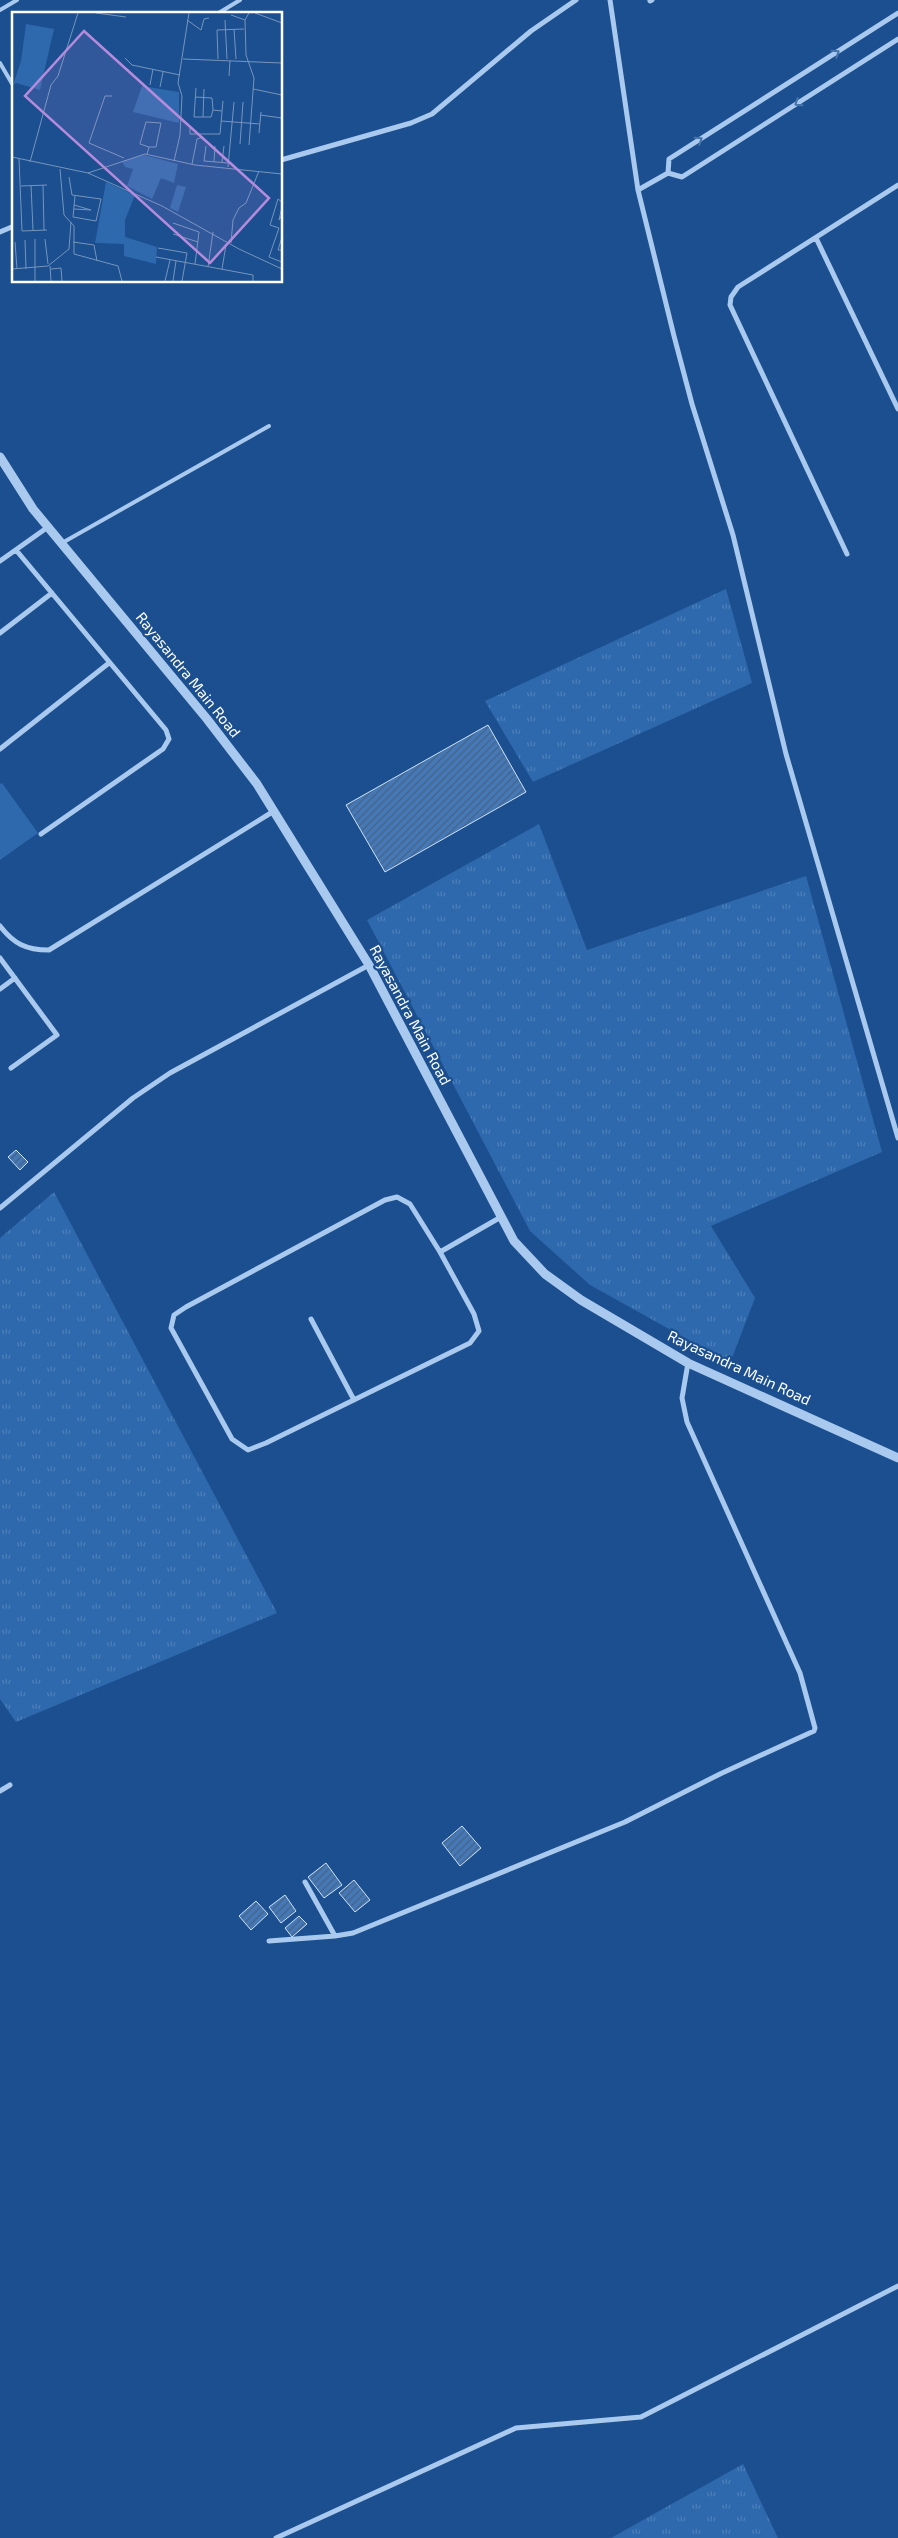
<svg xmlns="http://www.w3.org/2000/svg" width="898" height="2538" font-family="'Exo 2',sans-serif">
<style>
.grass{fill:url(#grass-tufts)}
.pitch{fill:#2e69ad}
.building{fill:url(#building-hatch);stroke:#cfe3fa}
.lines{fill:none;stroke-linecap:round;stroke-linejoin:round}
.service{stroke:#a9c9ee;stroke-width:4}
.minor{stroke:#a9c9ee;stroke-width:5}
.tertiary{stroke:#a9c9ee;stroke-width:9}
.oneway{stroke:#4674ac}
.labels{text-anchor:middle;stroke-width:4.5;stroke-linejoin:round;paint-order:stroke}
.street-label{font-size:15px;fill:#fff;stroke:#1b4f8f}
.inset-road{fill:none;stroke:#7695bc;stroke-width:1}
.view{fill:#b68bdc;fill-opacity:0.15;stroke:#b68bdc;stroke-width:2.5}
.inset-edge{fill:none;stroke:#fff;stroke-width:2.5}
</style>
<defs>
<pattern id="grass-tufts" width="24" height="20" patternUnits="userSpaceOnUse" patternTransform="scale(1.25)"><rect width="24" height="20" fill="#2e69ad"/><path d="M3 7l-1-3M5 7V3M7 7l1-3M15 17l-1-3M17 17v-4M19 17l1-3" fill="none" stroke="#4d80b9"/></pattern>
<pattern id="building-hatch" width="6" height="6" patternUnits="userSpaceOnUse" patternTransform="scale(1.25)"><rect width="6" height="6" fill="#4478b7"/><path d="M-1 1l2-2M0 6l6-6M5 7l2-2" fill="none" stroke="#486282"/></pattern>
</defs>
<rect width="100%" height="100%" fill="#1b4f8f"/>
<!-- grass -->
<path class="grass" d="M726 589 752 683 533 782 485 701Z
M539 824 587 950 806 876 882 1152 711 1226 755 1298 730 1363 590 1285 530 1231 367 920Z
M54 1192 277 1613 16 1722 0 1699V1238Z
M743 2464 778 2538H611Z"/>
<!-- pitch -->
<path class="pitch" d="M2 783 38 833 0 860V784Z"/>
<!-- building -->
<path class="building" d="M488 725 526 792 385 872 346 805Z
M16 1150 28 1162 20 1170 8 1157Z
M462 1826 481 1848 460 1866 442 1843Z
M326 1863 342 1885 324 1898 308 1877Z
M354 1880 370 1900 355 1912 339 1893Z
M285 1895 296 1911 281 1923 269 1907Z
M256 1901 268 1914 251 1930 239 1916Z
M299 1916 307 1924 292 1937 285 1928Z"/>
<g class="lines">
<!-- service -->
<path class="service" d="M0 10 17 0
M217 14 240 0
M0 63 14 87
M62 543 269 426"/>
<!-- minor -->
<path class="minor" d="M610 0 638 190 674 336 692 404 733 535 786 754 898 1138
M650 1 652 0
M281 160 411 123 432 114 531 31 576 0
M668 173 669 159 898 13
M668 173 682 177 898 39
M638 190 668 173
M0 232 14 226
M816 238 898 409
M16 550 166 730 169 739 163 749 41 834
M847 554 730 305 731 297 738 287 898 185
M0 561 48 527
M0 633 52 593
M0 749 109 663
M0 926C14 944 26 950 49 950L274 811
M0 958 57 1035 11 1068
M0 989 15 978
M0 1208 133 1098 170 1073 369 965
M440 1252 410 1204 397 1197 385 1200 186 1307 174 1315 171 1328 232 1439 248 1450 266 1443 470 1343 479 1331 474 1314 440 1252 501 1217
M311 1319 354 1400
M0 1791 10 1785
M305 1882 335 1936 353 1933 625 1822 720 1774 814 1731 815 1728 800 1673 687 1422 682 1398 688 1363
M269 1941 335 1936
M276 2538 516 2428 641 2417 898 2286"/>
<!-- tertiary -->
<path class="tertiary" d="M0 457 33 509 207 719 257 784 369 965 514 1241 545 1274 581 1300 688 1363 898 1458"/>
</g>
<!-- one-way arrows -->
<defs><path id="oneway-chevron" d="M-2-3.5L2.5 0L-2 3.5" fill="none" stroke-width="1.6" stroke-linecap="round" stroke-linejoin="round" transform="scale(1.25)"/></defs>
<g class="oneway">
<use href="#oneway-chevron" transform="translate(836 53) rotate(-33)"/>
<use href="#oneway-chevron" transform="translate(798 103) rotate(147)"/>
<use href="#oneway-chevron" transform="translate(699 140) rotate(-33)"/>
</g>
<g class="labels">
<!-- street labels -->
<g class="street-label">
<text transform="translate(188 675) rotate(51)" y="5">Rayasandra Main Road</text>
<text transform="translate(410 1015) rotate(62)" y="5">Rayasandra Main Road</text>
<text transform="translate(739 1368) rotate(25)" y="5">Rayasandra Main Road</text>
</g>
</g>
<!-- overview -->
<g transform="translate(12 12)">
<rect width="270" height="270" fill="#1b4f8f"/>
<path d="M14 12 42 17 28 78 4 71 1 73 9 49ZM130 74 167 80V111L121 100ZM132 143 166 152 162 171 149 166 140 187 115 174 121 157 113 155 110 149ZM94 170 123 183 113 208V225L145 235 144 252 112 244V232L83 231ZM165 173 174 175 166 200 158 196Z" fill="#2e69ad"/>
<path class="inset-road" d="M84 1 114 5M243 1 270 11M219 3 233 8 237 1M175 8 189 18 192 7 197 6M213 8 215 47M233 8 234 43 242 66 237 133M222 17 224 47M113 46 120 53 168 63M171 47 270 51M206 47 205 18 232 17M217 64 218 49M138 73 141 57M148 75 151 60M184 76 182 105H199L201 98 210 99M241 77 270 83M100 84H93L77 131 112 146M183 85 200 86 201 98M248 103 270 106M191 105 192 77M209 109 248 112M178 116V122H208L211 89M247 121 249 100M228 132 231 90M194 134 192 149 216 151M135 142 137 135 128 132 134 110 149 111 144 135H137M0 145 76 161 133 142 183 153 270 162M7 147 10 219 35 218M162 149 168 123 170 84 166 71 177 1M18 150 39 73 46 64 66 1M202 150 203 134M210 150 212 134M180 152 185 127 191 125M216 155 222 90M48 157 52 203 62 214V242L106 254 110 269M76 161 150 194 227 237 270 257M57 165 60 183 89 187 84 209 61 205 63 184M0 172V207M19 173 21 218M31 173 32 218M9 174 35 173M270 190 266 187 258 213 267 216 257 245 270 250M62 193 79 198M270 195 267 208 270 203M62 197 79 198M161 211 187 220 183 252M161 222 186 230M270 225 266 238H270M23 227V269M33 227 36 252M13 228 14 257M3 230 5 257M61 230 82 233 85 249M219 231 221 208 227 196 234 191 247 159M146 236 175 241 170 269M144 245 241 263V269M38 254 39 269M196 255 201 220M0 257 36 254 57 237 59 210M39 257 49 256 50 269M210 257 214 233M153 269 158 248M161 269 164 249"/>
<path class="view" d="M72 19 257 186 198 251 13 84Z"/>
<rect width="270" height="270" class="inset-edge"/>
</g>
</svg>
